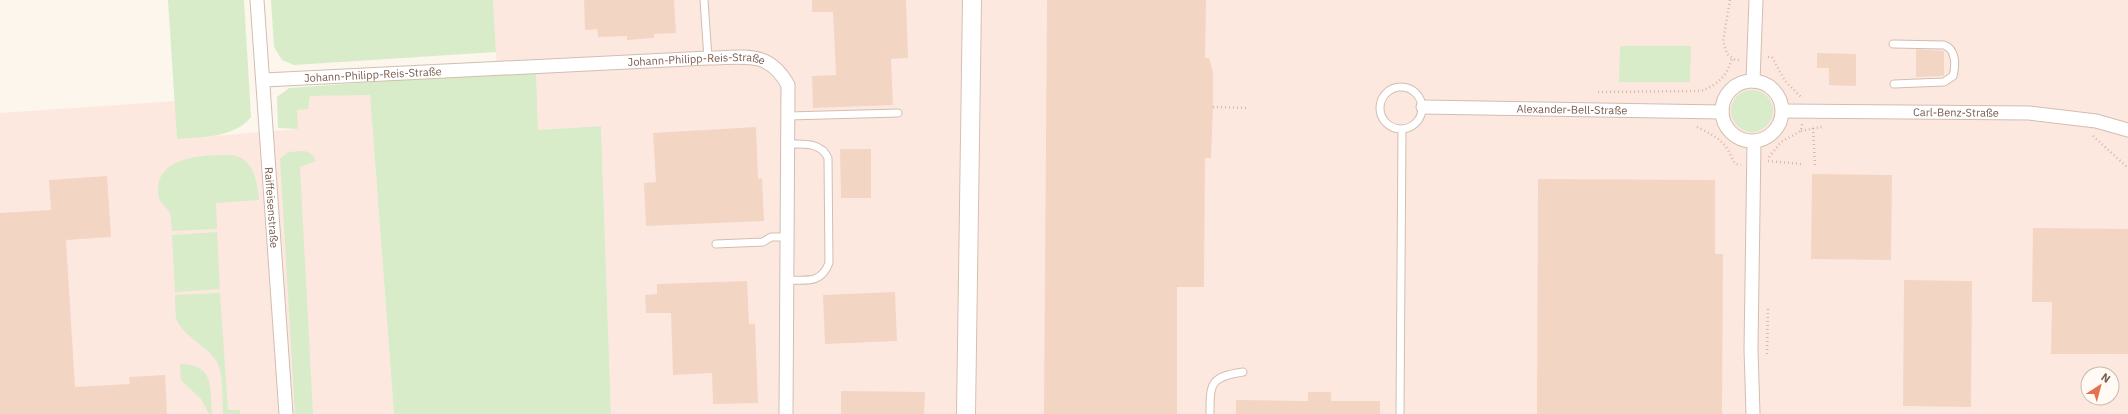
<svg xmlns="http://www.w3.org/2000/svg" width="2128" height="414" font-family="'IBM Plex Sans',sans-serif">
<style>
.commercial{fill:#fde8e0;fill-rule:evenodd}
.green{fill:#d8ecc9}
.building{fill:#f3d5c3}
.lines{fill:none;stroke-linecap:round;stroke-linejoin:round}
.service-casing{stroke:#d1beb0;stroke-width:9}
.minor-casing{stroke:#d1beb0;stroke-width:15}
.secondary-casing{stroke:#d6c0b0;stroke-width:20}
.path{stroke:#d9b8a5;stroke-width:2.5;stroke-dasharray:1 3;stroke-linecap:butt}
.service{stroke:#fff;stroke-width:7}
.minor{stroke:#fff;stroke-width:13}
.secondary{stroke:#fff;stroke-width:18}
.labels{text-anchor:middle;stroke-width:3.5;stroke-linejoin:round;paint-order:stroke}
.street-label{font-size:11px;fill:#7a5c4d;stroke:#fffaf3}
</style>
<rect width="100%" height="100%" fill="#fdf6ec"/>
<!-- commercial -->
<path class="commercial" d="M493 0H2128V414H611L601 126 538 130 536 70 497 72ZM2088 374H2112V398H2088Z
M370 94 394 414H0V113L176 101 177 139 297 129V110L310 96Z"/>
<!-- green -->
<path class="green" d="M168 0H244L251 117C234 138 202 137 177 139Z
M271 0H493L496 52 294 65 282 60 274 47Z
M1620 46H1691L1690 82H1619Z
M536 70 538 130 601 126 611 414H394L370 95 310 96 308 109 297 110 298 129 278 128 277 97 289 88Z
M1731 111a21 21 0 1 1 42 0a21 21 0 1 1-42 0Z
M304 151C311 152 313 155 316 161L300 167 313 414H295L280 159 288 152Z
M231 155C254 158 257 181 259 200L216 203 217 229 172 231C171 225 172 215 168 210 165 206 161 204 159 198 151 155 204 155 231 155Z
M217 232 220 289 175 292 172 235Z
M220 293 228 410H240V414H223C222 398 224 376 217 362 208 346 179 334 176 317 175 310 175 302 175 295Z
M180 364C215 364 210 388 212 414H209L201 399 181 380Z"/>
<!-- building -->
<path class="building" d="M584 0H674L676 33 654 34V38L627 40V36L598 37 597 29 585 30Z
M812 0H906L908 58 891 59 893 105 813 108 812 76 836 75 833 12H812Z
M1047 0H1206L1205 58H1209L1213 72V107L1211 158H1205L1204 287H1177V414H1044Z
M1916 49 1944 51V76L1916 77Z
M1817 53 1856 54V86L1829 85V68H1817Z
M756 127 758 179 762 178 764 221 646 226 644 183 656 182 653 133Z
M840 149H871V198H841Z
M1812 174 1892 175 1891 260 1811 259Z
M107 176 111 237 66 240 75 387 130 384 129 377 165 375 167 414H0V213L51 210 49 180Z
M1538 179 1715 180V254H1723L1722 414H1537Z
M2033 228 2128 229V354H2051L2052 302H2032Z
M1904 280 1972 281 1971 407 1903 406Z
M747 281 749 324H755L758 403 713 404 712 373 673 375 671 313H646L645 295 657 294V284Z
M895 292 897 341 825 344 823 295Z
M841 391 925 392 924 414H841Z
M1308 392H1331V401H1380V414H1236V400L1308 401Z"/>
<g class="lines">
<defs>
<path id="service" d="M704 0 708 58
M1893 44 1944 45C1956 49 1956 65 1953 76L1944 82 1894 84
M1380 108a21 21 0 1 1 42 0a21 21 0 1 1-42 0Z
M788 116 898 113
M716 244 763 242 771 237H787
M787 280C807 280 821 284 829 263L828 158C821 142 804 144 788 144
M1210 414C1210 383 1210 377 1243 372
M1400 414 1402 129"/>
<g id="minor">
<path id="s1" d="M257 0 286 414"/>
<path id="s2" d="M264 80 708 58C744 58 768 49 788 85L786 414"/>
<circle cx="1752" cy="111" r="30"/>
<path d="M1753 81 1756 0"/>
<path id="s3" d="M1423 107 1722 112"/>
<path id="s4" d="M1783 111 2029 113 2096 121 2128 130"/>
<path d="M1753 414 1751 349 1754 142"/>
</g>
<path id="secondary" d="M966 414 972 0"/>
</defs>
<!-- service casing -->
<use href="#service" class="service-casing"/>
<!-- minor casing -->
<use href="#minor" class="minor-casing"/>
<!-- secondary casing -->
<use href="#secondary" class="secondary-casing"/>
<!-- path -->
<path class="path" d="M1730 0 1723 41 1727 54 1735 60H1741
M1768 57H1772L1785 81 1801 97
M1598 92 1701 91C1719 84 1727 76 1732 58
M1213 107 1249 108
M1697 127C1709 133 1721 138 1728 150 1731 155 1732 160 1736 164L1741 165
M1813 128 1815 165
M1801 131 1822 127
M2093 136 2128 168
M1769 157 1781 142 1801 131 1802 124
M1768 161 1802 164
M1767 354 1768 307"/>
<!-- service -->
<use href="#service" class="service"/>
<!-- minor -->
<use href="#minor" class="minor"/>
<!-- secondary -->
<use href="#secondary" class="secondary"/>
</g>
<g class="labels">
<!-- street labels -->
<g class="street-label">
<text dy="4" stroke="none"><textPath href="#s2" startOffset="433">Johann-Philipp-Reis-Straße</textPath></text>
<text dy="4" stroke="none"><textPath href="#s2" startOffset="109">Johann-Philipp-Reis-Straße</textPath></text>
<text dy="4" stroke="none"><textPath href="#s3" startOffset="149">Alexander-Bell-Straße</textPath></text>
<text dy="4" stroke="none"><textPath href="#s4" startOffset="173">Carl-Benz-Straße</textPath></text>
<text dy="4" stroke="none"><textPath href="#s1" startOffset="208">Raiffeisenstraße</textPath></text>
</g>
</g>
<!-- north arrow -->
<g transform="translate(2100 386) rotate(36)"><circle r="19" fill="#fffaf3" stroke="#cabbb1"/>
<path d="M0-3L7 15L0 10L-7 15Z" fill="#e76f51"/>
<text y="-6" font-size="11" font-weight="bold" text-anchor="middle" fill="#7a5c4d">N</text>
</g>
</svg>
